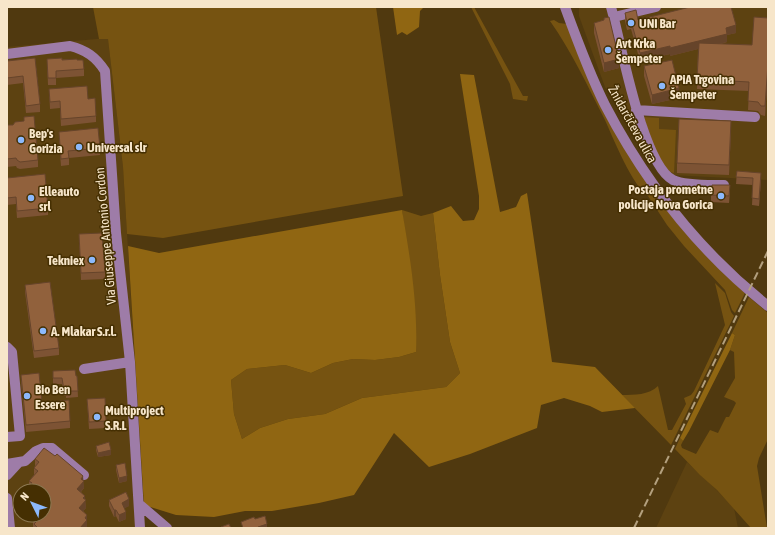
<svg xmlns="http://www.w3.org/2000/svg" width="775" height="535" font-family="'Asap Condensed',sans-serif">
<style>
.built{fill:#5d4211;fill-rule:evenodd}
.green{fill:#765311}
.forest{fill:#906612}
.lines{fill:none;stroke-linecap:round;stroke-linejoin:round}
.minor{stroke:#9e7ca8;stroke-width:10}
.rail{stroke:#b3a07e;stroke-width:2;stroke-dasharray:8 4;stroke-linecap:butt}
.wall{fill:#7d5334}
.shaded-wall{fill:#66442a}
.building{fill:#91613c;stroke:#66442a}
.poi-dot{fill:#8cb9fc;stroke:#452f02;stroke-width:1.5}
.labels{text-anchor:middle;stroke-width:3;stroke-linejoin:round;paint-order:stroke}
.poi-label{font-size:13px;font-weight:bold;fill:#f7e6ca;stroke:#452f02;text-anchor:start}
.street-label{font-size:13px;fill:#f7e6ca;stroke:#452f02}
</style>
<rect width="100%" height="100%" fill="#50390f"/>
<!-- built -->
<path class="built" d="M579 7H768V180L671 175 639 143 605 87 579 16Z
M108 38 123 167 145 528H7V47ZM20 491H44V515H20Z
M687 462 710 483 734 508 738 528H656Z"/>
<!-- green -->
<path class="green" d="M93 7H376L403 196 163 238 127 234 123 167 108 39H99Z
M471 7H474L523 96H528L527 101 513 99 510 84Z
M554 20 559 23 567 24C602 127 663 221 745 293L735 313 732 310 725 290 684 246 667 225 648 196C633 187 613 138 605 120 588 87 572 52 550 21Z
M644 117 659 118V129L676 130 674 173C657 169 649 132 644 117Z
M402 210 421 216 433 213 440 275 450 342 460 373 446 387 362 398 325 414 288 419 260 428 242 439 234 414 231 380 247 369 285 365 311 373 333 363 353 359 375 360 399 357 416 352V338Z
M715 283 725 293 731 312 734 316 671 445 622 395C634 395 649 395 658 386L668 430H672L686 404 684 398 691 395 694 391 725 325Z
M749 297 768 313V439L759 458 757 466 767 528H751L717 490 700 475 675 449 680 438 683 441 681 445 682 448 696 454 710 430 718 433 726 417H729L736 403 734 401 724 397 735 378 734 352 730 350 735 335 732 333Z"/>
<!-- forest -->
<path class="forest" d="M393 7H424L420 11 419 27 407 35 402 32 397 35Z
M460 74 474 75 500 212 516 207 521 196 527 193 552 362 595 367 635 408 602 412 590 406 564 398 541 405 537 428 470 454 429 467 394 433 354 495 319 503 272 511H245L214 517 176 515 144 505 128 246 159 253 402 210C410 257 418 304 416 352L399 357 375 360 353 359 333 363 311 373 285 365 247 369 231 380 234 414 242 439 260 428 288 419 325 414 362 398 446 387 460 373 450 342 440 275 433 213 451 206 463 221 474 220 479 209V196Z
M732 333 735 335 730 350 689 431 683 441 680 438Z"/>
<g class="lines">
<!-- minor -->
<path class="minor" d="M565 7C577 40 589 73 605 105 645 182 700 252 768 306
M611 7C621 42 642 164 673 180 685 186 710 185 724 185
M614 17 656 7
M7 54 70 46C86 50 96 57 105 71L116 233 130 362 140 528
M636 110 755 117
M7 347 12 352 20 436 7 437
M84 369 130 362
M19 462 25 461 36 451 43 448H52L84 475
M7 464 19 462 7 475
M7 498 10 528
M139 504 167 528"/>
<!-- rail -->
<path class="rail" d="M634 528 768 251"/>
</g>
<!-- wall -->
<path class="wall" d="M625 13 638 20 736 33 727 35V42L721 44 752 45 768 18V73L765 116 761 115 758 111 748 110 749 91 697 89 698 49 670 56V54L640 61 631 29 627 30 625 21Z
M604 18 619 68 604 72 594 33V23L604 20Z
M35 58 40 104V112L26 113 23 83 7 85V61Z
M47 59 77 60 84 69V76L56 78V85H48Z
M644 66 679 98 652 104 644 76Z
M49 89 88 99 96 116V122L61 126 60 108 50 109Z
M24 117 38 160V167L20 169 17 168 16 166 7 167V125H13L24 121Z
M731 131 729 175 677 173V163Z
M59 132 100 148V155L69 158V165L61 166 59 139Z
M737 171 761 180 759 206 752 205 753 185 736 184Z
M7 178 48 208V215L17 218 16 204 7 205Z
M730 192 729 203 711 202V195Z
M79 234 105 272V279L81 280Z
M25 285 59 348V355L34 358 25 292Z
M53 371 77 376 78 397 66 398V396H64L62 384H53Z
M21 375 42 403 70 421V428L26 432 21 382Z
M87 399 106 421V428L89 429Z
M96 446 111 455 98 457 96 450Z
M35 459 83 481 84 488 81 492 85 500 86 508 83 511 87 515V527L86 528H34L33 527V520L36 516 35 515H44V491H30L29 488V481L34 475V468L35 466Z
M116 465 127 481 119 483 116 470Z
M109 500 129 506 124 508 126 519 119 522 116 516 114 517 109 506Z"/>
<!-- shaded-wall -->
<path class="shaded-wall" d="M736 25V33L727 35V42L670 56V48L726 28Z
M670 46V54L640 61V53Z
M619 59V68L604 72V63Z
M768 64V73L765 116V106Z
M679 88V98L652 104V95Z
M731 121V131L729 175V165Z
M761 173V180L759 206V199Z
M111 450V455L98 457V453Z
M83 476 84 488 77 496V489L81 479Z
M127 476V481L119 483V478Z
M85 496 86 508 79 516V508L83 498Z
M129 499V506L122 510V503Z
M114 510H116V516L114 517Z
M126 512V519L119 522V515Z
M87 515V527L86 528H80L85 518Z
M267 524V528H258V527Z"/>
<!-- building -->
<path class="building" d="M690 7H731L736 25 726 28 727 34 670 48V46L640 53 631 21 627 22 625 13 636 10 638 20Z
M609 17 619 59 604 63 594 23 604 20V18Z
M754 17 768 18V64L765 106H761L758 102 748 101 749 82 697 79 699 43 752 45Z
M35 58 40 104 26 106 23 76 7 78V61Z
M62 58V60L77 59V60H83L84 69 56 71V78H48L47 59Z
M672 60 679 88 652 95 644 66Z
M87 86 88 99 95 98 96 116 61 119 60 101 50 102 49 89Z
M34 116 38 160 20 162 17 160 16 158 7 159V125H13L15 122 24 121V117Z
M679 119 731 121 729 165 677 163Z
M98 128 100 148 68 151 69 158 61 159 59 132Z
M737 171 761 173 759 199 752 198 753 178 736 177Z
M45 174 48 208 17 211 16 197 7 198V178Z
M712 185H730L729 196 711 195Z
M102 233 105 272 81 273 79 234Z
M50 282 59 348 34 351 25 285Z
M75 370 76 376H77L78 391H66V390H64L62 378H53V371Z
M39 373 42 403 69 400 70 421 26 425 21 375Z
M105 398 106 421 89 422 87 399Z
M109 442 111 450 98 453 96 446Z
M44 448 55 456 57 454 83 476 81 479 84 481 77 489 85 496 83 498 86 500 79 508 87 515 85 518 87 520 80 528H38L34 524 36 522 33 520 37 515H44V491H36L30 486 32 483 29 481 38 471 34 468 39 462 35 459Z
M125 463 127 476 119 478 116 465Z
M126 492 129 499 122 503 126 512 119 515 116 510H114L109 500Z
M265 516 267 524 258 527V528H243L241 522 254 517 255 519Z
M229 524 231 528H221V527Z"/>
<!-- markers -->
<g class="poi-dot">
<circle cx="631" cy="23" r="4"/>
<circle cx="608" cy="50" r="4"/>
<circle cx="662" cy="86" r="4"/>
<circle cx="21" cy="140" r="4"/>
<circle cx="79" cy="147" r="4"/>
<circle cx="721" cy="196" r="4"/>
<circle cx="31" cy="198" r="4"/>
<circle cx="92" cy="260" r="4"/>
<circle cx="43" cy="331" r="4"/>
<circle cx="27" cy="396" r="4"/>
<circle cx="97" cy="417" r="4"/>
</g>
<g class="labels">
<!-- poi labels -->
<g class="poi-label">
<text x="639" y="28">UNI Bar</text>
<text x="616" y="48">Avt Krka<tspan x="616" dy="15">Šempeter</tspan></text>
<text x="670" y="84">APiA Trgovina<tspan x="670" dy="15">Šempeter</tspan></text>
<text x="29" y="138">Bep's<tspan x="29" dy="15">Gorizia</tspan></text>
<text x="87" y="152">Universal slr</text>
<text x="713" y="194" text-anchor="end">Postaja prometne<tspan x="713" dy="15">policije Nova Gorica</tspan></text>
<text x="39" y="196">Elleauto<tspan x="39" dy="15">srl</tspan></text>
<text x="84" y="265" text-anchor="end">Tekniex</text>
<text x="51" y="336">A. Mlakar S.r.l.</text>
<text x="35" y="394">Bio Ben<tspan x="35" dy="15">Essere</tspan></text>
<text x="105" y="415">Multiproject<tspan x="105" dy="15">S.R.L</tspan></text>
</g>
<!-- street labels -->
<g class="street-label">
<text transform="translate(633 124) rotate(61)" y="5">Žnidarčičeva ulica</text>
<text transform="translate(105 236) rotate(-95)" y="5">Via Giuseppe Antonio Cordon</text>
</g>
</g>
<!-- border -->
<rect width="775" height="535" fill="none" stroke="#f7e6ca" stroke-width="16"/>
<!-- north arrow -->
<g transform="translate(32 503) rotate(312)"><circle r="19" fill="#452f02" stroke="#8c7852"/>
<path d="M0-3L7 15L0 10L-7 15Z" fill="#8cb9fc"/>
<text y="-6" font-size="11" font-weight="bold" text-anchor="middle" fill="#f7e6ca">N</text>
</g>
</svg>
